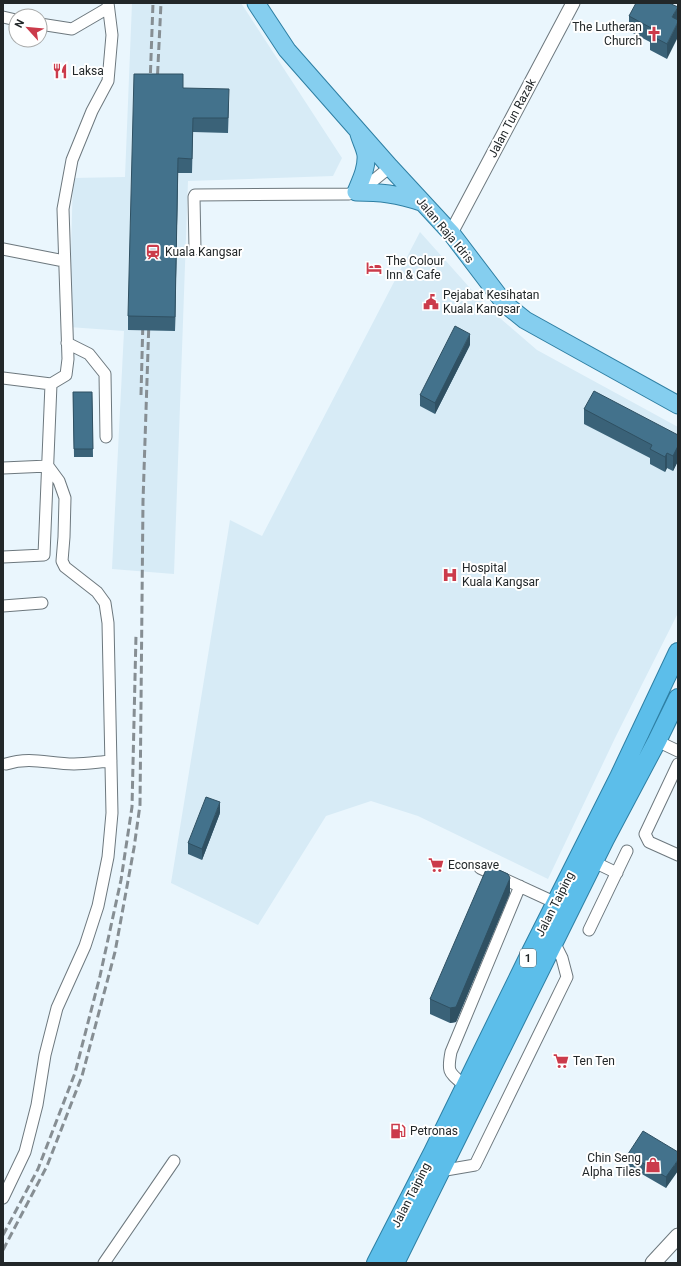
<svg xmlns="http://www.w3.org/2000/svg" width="681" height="1266" font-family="Roboto,sans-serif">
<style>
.built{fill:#d7ebf6}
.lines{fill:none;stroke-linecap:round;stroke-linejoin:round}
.minor-casing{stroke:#6d787e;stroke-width:13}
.tertiary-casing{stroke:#6d787e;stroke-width:15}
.secondary-casing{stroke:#6d787e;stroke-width:17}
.primary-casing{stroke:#2e7fa3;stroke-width:19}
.trunk-casing{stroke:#2e7fa3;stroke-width:20}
.minor{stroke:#fff;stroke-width:11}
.tertiary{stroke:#fff;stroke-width:13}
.secondary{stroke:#fff;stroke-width:15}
.primary{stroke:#85ceef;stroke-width:17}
.trunk{stroke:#5cbeea;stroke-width:18}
.rail{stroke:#868e93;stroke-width:3;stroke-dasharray:8 4;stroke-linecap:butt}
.wall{fill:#3a6278}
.shaded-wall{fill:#2f5062}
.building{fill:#43728c;stroke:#2f5062}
.labels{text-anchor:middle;stroke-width:4;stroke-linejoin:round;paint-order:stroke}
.shield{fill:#fff;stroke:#646869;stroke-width:1}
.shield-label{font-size:11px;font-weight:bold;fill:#222729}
.poi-label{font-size:12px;fill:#222729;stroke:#fff;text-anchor:start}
.street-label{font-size:12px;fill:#222729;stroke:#fff}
</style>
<rect width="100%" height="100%" fill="#eaf6fd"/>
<!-- built -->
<path class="built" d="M132 3H241L342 158 333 176 188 181 174 574 112 569 124 331 69 327 73 178 125 177Z
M420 232 487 307 537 350 678 427V613L616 736 548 879 418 816 371 801 326 816 258 925 171 883 230 520 262 536Z"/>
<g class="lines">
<defs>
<path id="minor" d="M3 17 16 20
M40 24 72 29 108 8
M3 249 64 261
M195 249 194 197 195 195 349 194 363 189 390 167
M67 343 89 354 105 374 106 437
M3 378 51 384 66 375 68 359 63 209 72 160 92 111 108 81 112 35 108 3
M3 468 48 466 59 481 65 498 64 537 62 561 65 567 97 592 105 603 108 623 112 813 108 857 98 906 85 946 57 1008 45 1055 37 1105 25 1152 3 1198
M3 557 44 555 51 384
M3 606 42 603
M657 741 678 751
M6 764C31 756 49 764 74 764 86 764 98 762 111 761
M678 764 645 834 649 842 678 855
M594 862 617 873
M480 868 556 903
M589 930 627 851
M465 1086C449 1072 447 1073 451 1052L520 886
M440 1171 475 1165 567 977 562 958 554 942
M104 1263 174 1161"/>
<path id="tertiary" d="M451 233 573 3"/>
<path id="secondary" d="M653 1263 678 1236"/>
<path id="primary" d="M256 3 287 50 390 167 451 233 505 304 525 320 678 405
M359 134C361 141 365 148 366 155 367 168 361 180 356 192 380 192 398 194 421 202"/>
<path id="trunk" d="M376 1263 433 1152 531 952 619 777 678 652
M395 1263 605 839 657 741 678 698"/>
</defs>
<!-- minor casing -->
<use href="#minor" class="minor-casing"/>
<!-- tertiary casing -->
<use href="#tertiary" class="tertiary-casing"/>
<!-- secondary casing -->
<use href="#secondary" class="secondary-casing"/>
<!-- primary casing -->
<use href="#primary" class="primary-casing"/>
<!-- trunk casing -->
<use href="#trunk" class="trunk-casing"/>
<!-- minor -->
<use href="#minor" class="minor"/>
<!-- tertiary -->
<use href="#tertiary" class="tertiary"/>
<!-- secondary -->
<use href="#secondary" class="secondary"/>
<!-- primary -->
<use href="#primary" class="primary"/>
<!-- trunk -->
<use href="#trunk" class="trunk"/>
<!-- rail -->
<path class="rail" d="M150 85 153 3
M157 86 161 3
M141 395 143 319
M3 1235 38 1169 75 1073 100 976 121 880 132 807 136 635
M3 1250 47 1166 82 1076 115 952 134 848 140 805 143 501 149 320"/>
</g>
<!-- wall -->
<path class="wall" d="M669 3 667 59 650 50V42L629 31V16Z
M183 88 229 103 228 133 193 132 192 173H178L175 331 128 330V316Z
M470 345 435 414 420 406V395Z
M73 392H92L93 457H74Z
M584 409 678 435V461L673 471 667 468 665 472 650 464V458L584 424Z
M220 813 202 860 188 854V843Z
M510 893 456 1022 450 1023 430 1014V999Z
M678 1152 666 1188 628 1166V1154Z"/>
<!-- shaded-wall -->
<path class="shaded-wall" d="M678 7V22L672 17Z
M678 22V37L667 59V44Z
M178 158V173L175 331V317Z
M470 334V345L435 414V403Z
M678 446V461L673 471V456Z
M667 453V468L665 472V457Z
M220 802V813L202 860V849Z
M510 878V893L456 1022 450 1023V1008Z
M678 1160V1171L666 1188V1177Z"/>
<!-- building -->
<path class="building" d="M636 3H669L678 7 672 17 678 20V22L667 44 650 35 653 29 629 16Z
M134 74H183V88L229 89 228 118H193L192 159 178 158 175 317 128 316Z
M455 326 470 334 435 403 420 395Z
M594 391 678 435V446L673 456 667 453 665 457 650 449 652 445 584 409Z
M73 392H92L93 449H74Z
M206 797 220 802 202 849 188 843Z
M488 865 508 874 510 878 456 1007 450 1008 430 999Z
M643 1131 678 1152V1160L666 1177 628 1154Z"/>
<!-- icons -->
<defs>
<symbol id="church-bare" viewBox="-9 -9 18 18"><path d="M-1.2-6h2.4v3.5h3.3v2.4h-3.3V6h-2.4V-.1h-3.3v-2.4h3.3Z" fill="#cb3b4b" stroke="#fff" stroke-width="2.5" paint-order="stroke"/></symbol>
<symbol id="restaurant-bare" viewBox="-9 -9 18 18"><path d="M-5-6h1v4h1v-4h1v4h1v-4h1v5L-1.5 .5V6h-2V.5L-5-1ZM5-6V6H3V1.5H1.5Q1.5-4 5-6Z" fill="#cb3b4b" stroke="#fff" stroke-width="2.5" paint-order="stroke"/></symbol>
<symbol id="station-bare" viewBox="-9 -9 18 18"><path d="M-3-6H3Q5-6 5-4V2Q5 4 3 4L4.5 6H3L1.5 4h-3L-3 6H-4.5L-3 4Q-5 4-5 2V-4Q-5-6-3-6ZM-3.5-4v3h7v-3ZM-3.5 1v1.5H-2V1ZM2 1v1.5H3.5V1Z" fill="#cb3b4b" stroke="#fff" stroke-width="2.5" paint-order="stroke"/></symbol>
<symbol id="hotel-bare" viewBox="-9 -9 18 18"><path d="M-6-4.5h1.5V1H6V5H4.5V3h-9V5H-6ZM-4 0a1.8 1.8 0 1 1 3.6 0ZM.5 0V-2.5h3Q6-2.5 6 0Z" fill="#cb3b4b" stroke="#fff" stroke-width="2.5" paint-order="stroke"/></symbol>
<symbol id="civic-bare" viewBox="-9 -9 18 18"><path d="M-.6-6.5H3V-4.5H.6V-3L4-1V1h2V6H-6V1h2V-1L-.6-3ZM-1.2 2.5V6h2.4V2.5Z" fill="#cb3b4b" stroke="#fff" stroke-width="2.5" paint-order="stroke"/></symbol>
<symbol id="hospital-bare" viewBox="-9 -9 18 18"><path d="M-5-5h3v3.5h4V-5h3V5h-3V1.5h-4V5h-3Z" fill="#cb3b4b" stroke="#fff" stroke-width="2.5" paint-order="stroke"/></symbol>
<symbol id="supermarket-bare" viewBox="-9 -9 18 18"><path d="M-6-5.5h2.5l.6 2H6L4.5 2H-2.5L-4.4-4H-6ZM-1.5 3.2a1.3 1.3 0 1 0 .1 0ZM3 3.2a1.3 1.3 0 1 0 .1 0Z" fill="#cb3b4b" stroke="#fff" stroke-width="2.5" paint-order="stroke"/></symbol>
<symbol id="fuel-bare" viewBox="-9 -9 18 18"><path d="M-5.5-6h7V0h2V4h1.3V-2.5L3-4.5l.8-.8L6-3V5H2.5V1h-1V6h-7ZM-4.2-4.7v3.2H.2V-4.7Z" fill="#cb3b4b" stroke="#fff" stroke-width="2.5" paint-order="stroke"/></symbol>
<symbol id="shop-bare" viewBox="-9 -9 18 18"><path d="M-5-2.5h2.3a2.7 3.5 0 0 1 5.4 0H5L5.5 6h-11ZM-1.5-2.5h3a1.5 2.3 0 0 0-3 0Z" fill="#cb3b4b" stroke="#fff" stroke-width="2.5" paint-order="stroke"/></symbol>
</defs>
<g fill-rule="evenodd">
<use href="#church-bare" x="643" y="23" width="22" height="22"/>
<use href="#restaurant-bare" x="49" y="60" width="22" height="22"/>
<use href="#station-bare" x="142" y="241" width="22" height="22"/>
<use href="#hotel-bare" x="363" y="257" width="22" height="22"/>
<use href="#civic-bare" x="420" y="291" width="22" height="22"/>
<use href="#hospital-bare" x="439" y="564" width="22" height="22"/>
<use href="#supermarket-bare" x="425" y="854" width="22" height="22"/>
<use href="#supermarket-bare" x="550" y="1050" width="22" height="22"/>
<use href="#fuel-bare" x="387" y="1120" width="22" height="22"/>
<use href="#shop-bare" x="642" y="1154" width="22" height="22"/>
</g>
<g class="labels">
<!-- shield labels -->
<rect class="shield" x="520" y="949" width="16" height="18" rx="3"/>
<g class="shield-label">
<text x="528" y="962">1</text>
</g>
<!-- poi labels -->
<g class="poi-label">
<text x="642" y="31" text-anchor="end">The Lutheran<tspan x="642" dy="14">Church</tspan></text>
<text x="72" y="75">Laksa</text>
<text x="165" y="256">Kuala Kangsar</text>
<text x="386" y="265">The Colour<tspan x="386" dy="14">Inn &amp; Cafe</tspan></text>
<text x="443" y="299">Pejabat Kesihatan<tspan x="443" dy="14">Kuala Kangsar</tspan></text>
<text x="462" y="572">Hospital<tspan x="462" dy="14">Kuala Kangsar</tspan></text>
<text x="448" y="869">Econsave</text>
<text x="573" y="1065">Ten Ten</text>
<text x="410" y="1135">Petronas</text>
<text x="641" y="1162" text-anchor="end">Chin Seng<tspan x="641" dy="14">Alpha Tiles</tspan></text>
</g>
<!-- street labels -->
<g class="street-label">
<text transform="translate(512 118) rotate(-62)" y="4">Jalan Tun Razak</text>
<text transform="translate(445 230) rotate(50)" y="4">Jalan Raja Idris</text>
<text transform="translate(555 904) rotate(-63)" y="4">Jalan Taiping</text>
<text transform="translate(411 1195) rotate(-63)" y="4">Jalan Taiping</text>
</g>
</g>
<!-- border -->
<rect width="681" height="1266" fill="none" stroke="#222729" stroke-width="8"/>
<!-- north arrow -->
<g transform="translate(28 28) rotate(297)"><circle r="19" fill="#ffffff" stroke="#a7a9a9"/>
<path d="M0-3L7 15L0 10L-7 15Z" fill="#cb3b4b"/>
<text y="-6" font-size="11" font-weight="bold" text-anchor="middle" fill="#222729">N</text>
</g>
</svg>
